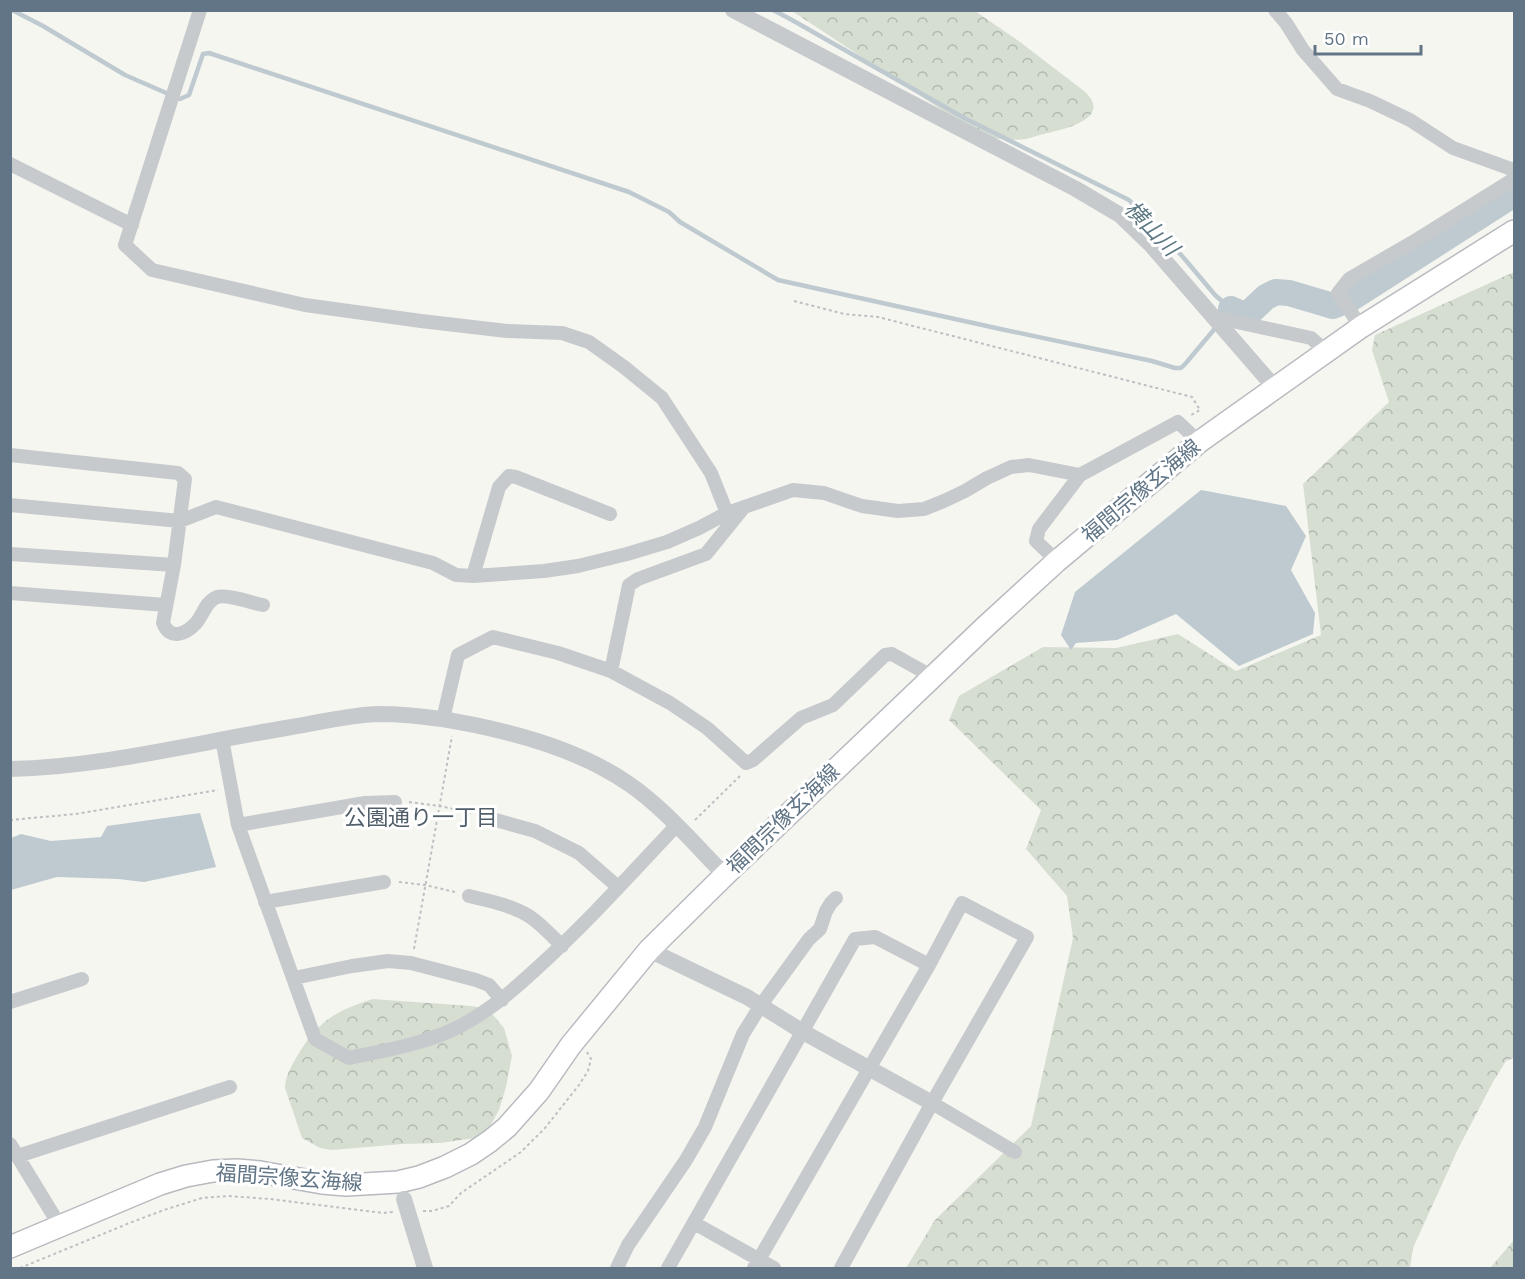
<svg xmlns="http://www.w3.org/2000/svg" width="1525" height="1279" font-family="'Work Sans','Noto Sans JP',sans-serif">
<style>
.forest{fill:url(#forest-crowns)}
.water{fill:#becacf}
.lines{fill:none;stroke-linecap:round;stroke-linejoin:round}
.stream{stroke:#becacf;stroke-width:4.5}
.river{stroke:#becacf;stroke-width:26}
.primary-casing{stroke:#b7bbbf;stroke-width:24}
.path{stroke:#bdc0c2;stroke-width:2;stroke-dasharray:3 3;stroke-linecap:butt}
.minor{stroke:#c7cacd;stroke-width:14}
.tertiary{stroke:#c7cacd;stroke-width:16}
.primary{stroke:#fff;stroke-width:21}
.tertiary-bridge{stroke:#c7cacd;stroke-width:16}
.labels{text-anchor:middle;stroke-width:6;stroke-linejoin:round;paint-order:stroke}
.street-label{font-size:21px;fill:#617586;stroke:#fff}
.water-label{font-size:22px;font-style:italic;fill:#5d7883;stroke:#fff}
.neighbourhood-label{font-size:22px;fill:#505e6a;stroke:#fff}
</style>
<defs>
<pattern id="forest-crowns" width="20" height="18" patternUnits="userSpaceOnUse" patternTransform="scale(1.5)"><rect width="20" height="18" fill="#d6ded2"/><path d="M2 6a3 3 0 1 1 6 0M12 15a3 3 0 1 1 6 0" fill="none" stroke="#b1b9b0"/></pattern>
</defs>
<rect width="100%" height="100%" fill="#f6f6f1"/>
<!-- forest -->
<path class="forest" d="M792 11H975L1020 42 1084 91C1116 120 1059 130 1040 135 1035 136 1031 138 1026 139 1019 140 1010 140 1003 139 992 139 982 134 972 130Z
M1514 272V1058L1506 1061 1493 1082 1458 1149 1413 1248 1410 1268H906L935 1220 1031 1126 1073 938 1067 896 1026 849 1041 810 949 720 959 696 1043 647 1116 648 1178 634 1236 671 1321 635 1303 484 1389 402 1372 350 1375 335Z
M373 999 471 1006 483 1008 494 1016 504 1028 512 1056 506 1087 499 1110 488 1130 475 1138 440 1143 402 1144 332 1150 320 1148 302 1138 285 1088C285 1077 291 1067 296 1058 317 1022 334 1011 373 999Z
M1514 1240V1268H1490Z"/>
<!-- water -->
<path class="water" d="M1201 490 1286 506 1306 536 1291 570 1315 613 1313 634 1239 666 1176 614 1117 640 1076 643 1071 650 1061 635 1075 592Z
M200 813 216 867 144 882 118 879 57 877 11 890V838L21 834 51 841 101 837 107 826Z"/>
<g class="lines">
<!-- stream -->
<path class="stream" d="M12 10 43 26 125 75 180 99 189 95 203 54 209 53 629 192 669 212 680 222 778 280 1005 330 1152 361 1175 368H1181L1186 363 1217 326
M773 10 792 20 966 119 1129 200 1183 257 1215 295 1231 309 1225 317"/>
<!-- river -->
<path class="river" d="M1231 309 1242 314 1250 312 1266 297 1276 292 1289 293 1333 306 1350 299 1514 194"/>
<defs>
<path id="primary" d="M10 1247 160 1184 186 1176 213 1171 237 1170 260 1172 322 1183 346 1185 398 1182 419 1177 445 1167 471 1154 490 1141 507 1127 539 1091 571 1045 649 950 725 875 986 626 1057 561 1199 442 1361 327 1514 231"/>
</defs>
<!-- primary casing -->
<use href="#primary" class="primary-casing"/>
<!-- path -->
<path class="path" d="M794 301 844 314 878 317 1192 397 1200 410 1191 415
M409 802 440 806 471 813
M10 820 76 814 218 790
M695 820 740 776
M399 882 425 885 455 892
M414 949 452 736
M423 1211H432L449 1206 461 1193 521 1152 545 1128 579 1085 588 1071 591 1059 587 1052
M20 1268 132 1222 164 1210 202 1198 228 1196 270 1199 383 1213 393 1212"/>
<!-- minor -->
<path class="minor" d="M200 10 125 245 152 270 305 305 421 321 507 331 562 333 589 342 624 367 662 398 711 473 727 513
M1275 10 1286 23 1303 50 1337 89 1370 101 1410 120 1453 148 1514 170
M10 164 132 225
M1214 317 1311 338 1326 351
M1361 327 1338 293 1349 279 1418 239 1514 179
M10 455 178 473 185 479 174 565
M10 505 180 521 216 507 433 563 456 575 473 576 544 571 578 566 627 554 667 542 699 528 727 513 793 490 824 493 862 506 898 511 924 509 944 501 965 491 987 478 1011 467 1029 465 1080 475
M10 554 174 565 163 623C170 641 186 634 196 623 203 615 206 601 217 597 226 594 253 603 263 605
M1057 561 1036 541 1039 529 1080 475 1178 422 1199 442
M473 576 499 487 509 476 516 477 610 514
M10 593 166 605
M611 671 629 585 638 579 706 554 744 507
M443 719 458 655 493 637 558 653 611 671 670 703 707 728 746 763 753 760 801 718 833 705 885 655 892 654 933 677
M222 739 238 825 315 1039 349 1058C383 1051 418 1045 450 1031 483 1016 509 994 535 970 585 925 630 875 676 826
M485 817 535 831 579 853 618 887
M238 825 365 803 395 802
M469 896C490 901 511 905 529 916 541 924 552 936 562 946
M265 902 384 882
M294 978 352 966 388 961 411 963 476 980 489 985 502 1000
M10 1002 82 979
M932 1103 1015 1152
M10 1144 60 1226
M18 1156 230 1087
M694 1223 774 1268
M617 1268 628 1245 686 1160 705 1127 743 1034 761 1005 809 939 820 929 826 911 831 903 836 898
M668 1268 855 939 875 937 929 965
M754 1268 929 965 962 903 1027 937 932 1103 841 1268"/>
<!-- tertiary -->
<path class="tertiary" d="M733 10 1076 189 1120 215 1151 245 1275 388
M10 769C101 767 191 744 280 729 313 724 346 715 379 714 423 714 466 722 509 733 552 744 593 759 629 784 663 807 696 846 725 875
M649 950 747 997 803 1032 932 1103
M411 1222 425 1268"/>
<!-- primary -->
<use href="#primary" class="primary"/>
<!-- tertiary-bridge -->
<path class="tertiary-bridge" d="M404 1199 411 1222"/>
</g>
<g class="labels">
<!-- street labels -->
<g class="street-label">
<text transform="translate(1141 491) rotate(-40)" y="7">福間宗像玄海線</text>
<text transform="translate(783 819) rotate(-44)" y="7">福間宗像玄海線</text>
<text transform="translate(289 1178) rotate(4)" y="7">福間宗像玄海線</text>
</g>
<!-- water labels -->
<g class="water-label">
<text transform="translate(1152 228) rotate(46)" y="8">横山川</text>
</g>
<!-- neighbourhood labels -->
<g class="neighbourhood-label">
<text x="421" y="825">公園通り一丁目</text>
</g>
</g>
<!-- border -->
<rect width="1525" height="1279" fill="none" stroke="#617586" stroke-width="24"/>
<!-- scale -->
<path d="M1315 45v9h106v-9" fill="none" stroke="#617586" stroke-width="3"/>
<text x="1324" y="45" font-size="18" fill="#617586" stroke="#ffffff" stroke-width="4.5" paint-order="stroke">50 m</text>
</svg>
